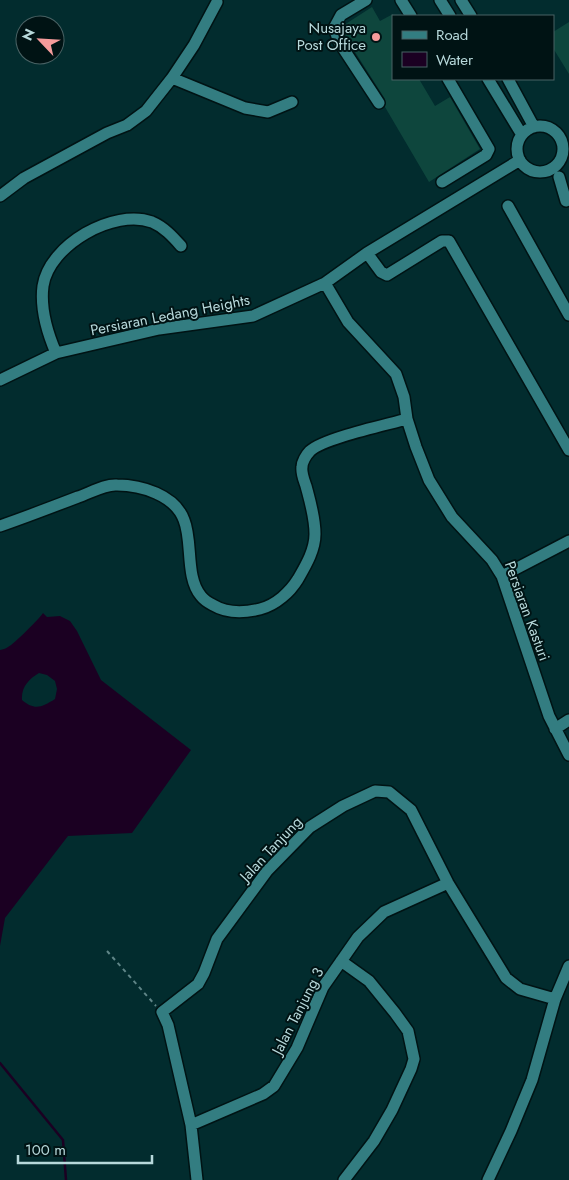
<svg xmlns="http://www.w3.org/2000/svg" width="569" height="1180" font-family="Jost,sans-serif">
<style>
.water{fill:#1b0022;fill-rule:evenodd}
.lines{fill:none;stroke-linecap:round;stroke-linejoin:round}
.stream{stroke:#1b0022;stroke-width:2.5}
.building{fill:#0e463d}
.minor-casing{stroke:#001314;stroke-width:14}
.path{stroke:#5f8587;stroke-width:2;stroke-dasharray:4 4;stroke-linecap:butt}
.minor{stroke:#337d81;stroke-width:11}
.poi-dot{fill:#f59b9b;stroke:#001314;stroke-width:2}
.labels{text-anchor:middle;stroke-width:4;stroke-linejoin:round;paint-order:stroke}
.poi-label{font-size:15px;fill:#b7d9db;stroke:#001314;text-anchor:end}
.street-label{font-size:15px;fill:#b7d9db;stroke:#001314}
</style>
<rect width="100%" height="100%" fill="#022c2e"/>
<!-- water -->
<path class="water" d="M43 613 47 617 60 616 70 621 77 631 101 680 191 750 132 833 68 836 5 918 0 946V650C3 649 5 649 8 647 13 645 41 617 43 613ZM39 673 47 675 55 681 57 689 55 699C42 707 35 711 22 700 21 687 29 679 39 673Z"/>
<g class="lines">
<!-- stream -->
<path class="stream" d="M0 1063 63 1140 66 1180"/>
</g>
<!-- building -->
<path class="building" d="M372 7 380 21 393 14V79H419L435 106 450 97 480 149 429 182 385 107V99L348 41 342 29 344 25Z
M569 22V74L553 48V32Z"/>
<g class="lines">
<defs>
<path id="minor" d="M366 0 341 15 334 28 339 42 379 103
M401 0 411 16
M440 0 450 16
M461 0 471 16
M172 78 194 45 217 2
M488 79 522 135
M508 79 534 127
M517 149a23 23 0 1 1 46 0a23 23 0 1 1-46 0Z
M559 177 566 201
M442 182 486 155 489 149 448 79
M0 196 24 178 107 133 127 125 146 111 172 78 245 108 268 112 292 102
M508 206 569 315
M367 253 381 272 387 275 442 241H449L569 450
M325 283 348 322 396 374 404 397 407 419 416 447 429 480 452 517 492 560 502 576 549 716 569 755
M56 353C47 332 40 309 43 286 49 245 114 208 152 222 164 227 173 237 181 246
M0 380 56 353 159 329 253 316 325 283 367 253 520 160
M0 526C26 517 52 507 78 497 90 493 105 484 117 485 141 485 175 495 184 520 193 542 185 577 201 596 204 600 209 603 213 605 228 614 244 613 260 609 276 605 290 592 298 579 306 565 315 550 315 534 315 517 310 501 306 486 304 480 301 473 302 467 302 462 306 455 310 451 324 438 386 425 407 419
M502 576 569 541
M555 729 569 720
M341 961 369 981 395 1013 408 1031 414 1059 411 1069 392 1110 374 1141 344 1180
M191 1125 263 1094 274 1086 297 1048 323 987 358 937 384 912 448 883
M197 1180 191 1125 168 1025 162 1012 198 984 204 973 217 939 267 871 310 827 343 806 375 791 389 792 411 810 448 883 506 978 520 989 555 999
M488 1180 511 1131 532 1080 555 999 569 966"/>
</defs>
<!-- minor casing -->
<use href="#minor" class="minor-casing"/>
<!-- path -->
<path class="path" d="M107 951 156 1006"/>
<!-- minor -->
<use href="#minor" class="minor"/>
</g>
<!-- markers -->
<circle class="poi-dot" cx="376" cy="37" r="5"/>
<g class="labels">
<!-- poi labels -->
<g class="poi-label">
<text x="366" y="33">Nusajaya<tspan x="366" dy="17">Post Office</tspan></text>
</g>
<!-- street labels -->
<g class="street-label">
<text transform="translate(170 315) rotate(-11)" y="5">Persiaran Ledang Heights</text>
<text transform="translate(527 611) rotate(70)" y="5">Persiaran Kasturi</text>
<text transform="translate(271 849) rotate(-47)" y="5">Jalan Tanjung</text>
<text transform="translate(298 1011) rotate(-63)" y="5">Jalan Tanjung 3</text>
</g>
</g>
<!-- legend -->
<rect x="392" y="15" width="162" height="65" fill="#001314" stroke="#496264"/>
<rect x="402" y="31" width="25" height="8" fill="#337d81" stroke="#496264"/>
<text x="436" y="40" font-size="15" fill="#b7d9db">Road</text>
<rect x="402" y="52" width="25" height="15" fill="#1b0022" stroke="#496264"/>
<text x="436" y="65" font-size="15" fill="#b7d9db">Water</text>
<!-- north arrow -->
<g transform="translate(40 40) rotate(295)"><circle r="24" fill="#001314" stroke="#496264"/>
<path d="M0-4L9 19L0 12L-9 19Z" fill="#f59b9b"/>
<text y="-8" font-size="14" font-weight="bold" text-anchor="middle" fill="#b7d9db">N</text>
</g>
<!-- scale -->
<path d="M18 1155v8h134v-8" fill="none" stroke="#b7d9db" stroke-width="2.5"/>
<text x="25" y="1155" font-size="15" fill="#b7d9db" stroke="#001314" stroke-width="4" paint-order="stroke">100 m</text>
</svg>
